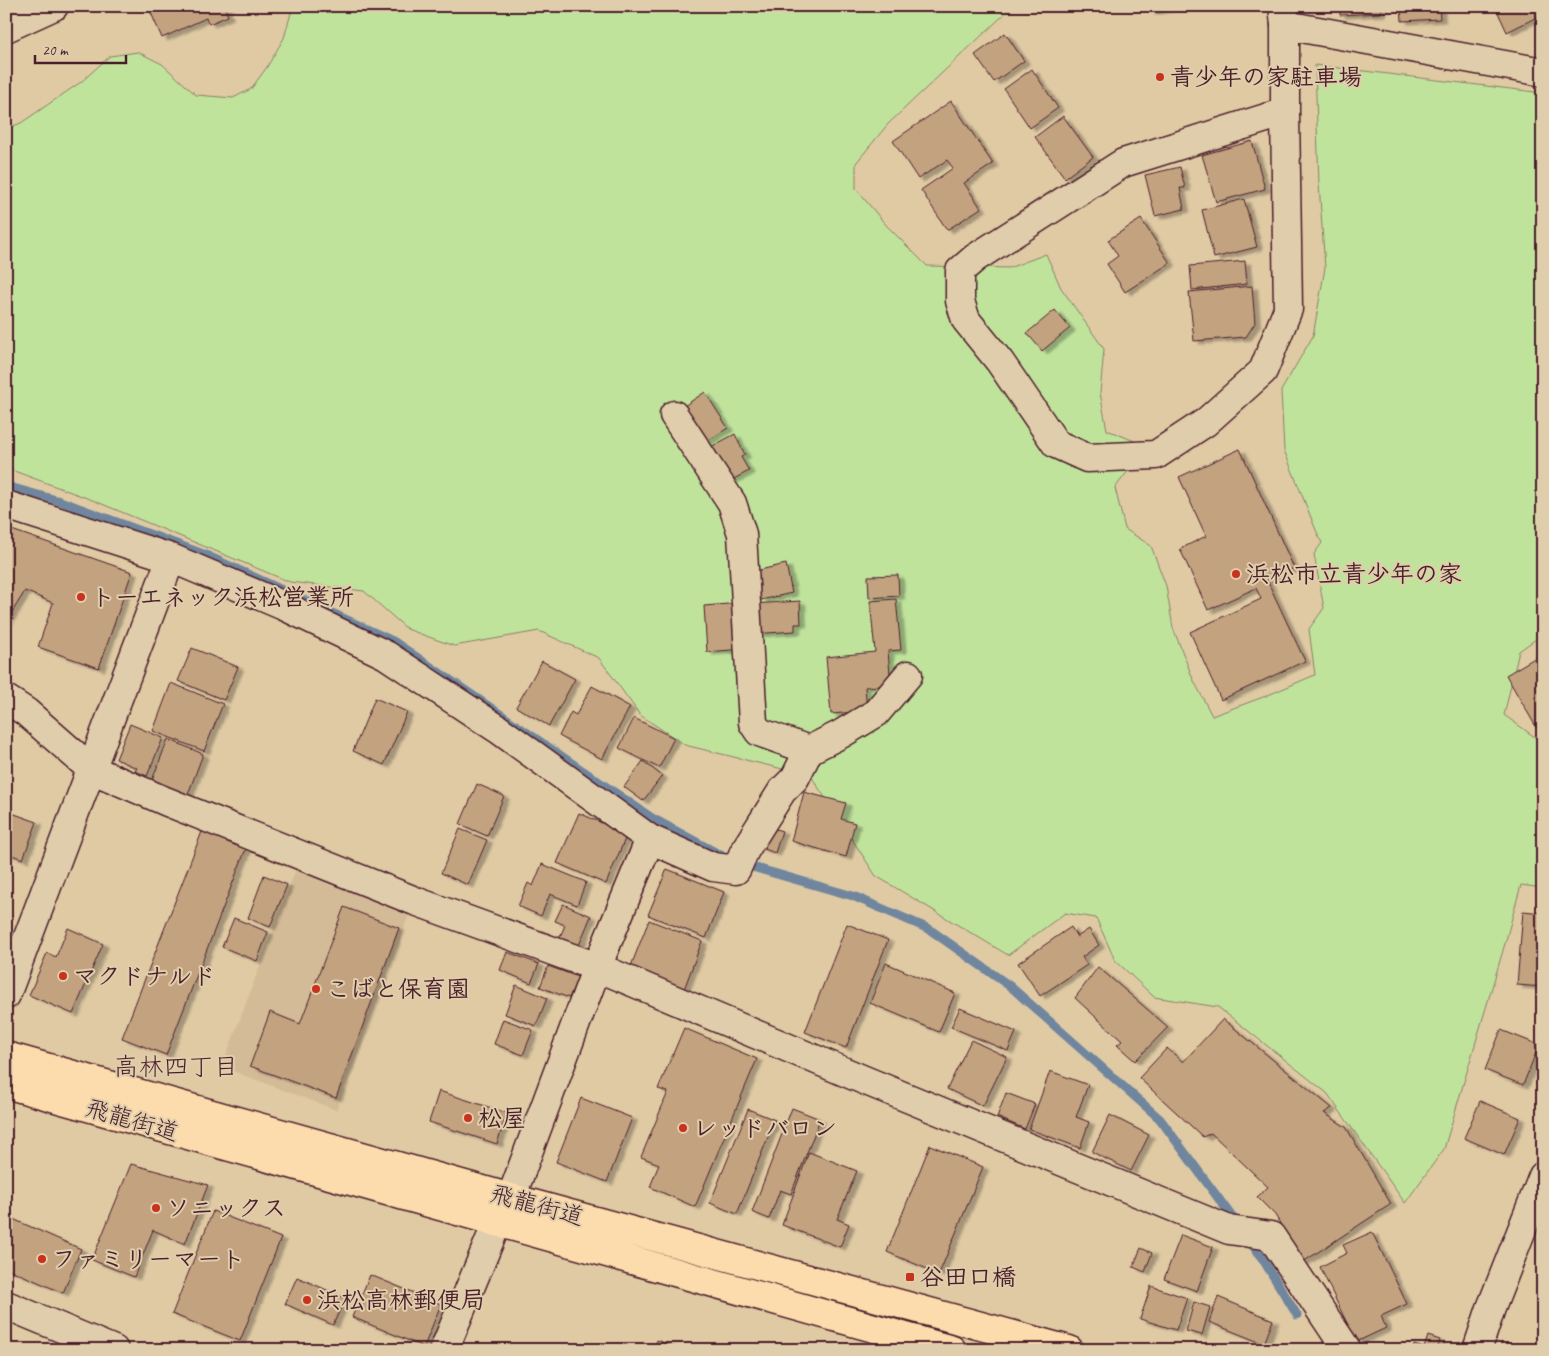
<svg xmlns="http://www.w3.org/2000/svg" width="1549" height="1356" font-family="Caveat,'Klee One',sans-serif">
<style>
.built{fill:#d4bb97}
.green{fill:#c0e39c;stroke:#858164}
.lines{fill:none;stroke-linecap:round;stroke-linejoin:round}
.stream{stroke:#70869e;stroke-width:9}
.building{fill:#c2a27f;stroke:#4a1f2b;filter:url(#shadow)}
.street-casing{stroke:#4a1f2b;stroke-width:31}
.secondary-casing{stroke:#4a1f2b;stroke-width:31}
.highway-casing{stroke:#4a1f2b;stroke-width:31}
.street{stroke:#e0cdab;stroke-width:28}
.secondary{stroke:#e0cdab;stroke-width:28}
.highway{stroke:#fcdcac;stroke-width:28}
.poi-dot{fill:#c8321e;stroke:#e0cdab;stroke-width:2}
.labels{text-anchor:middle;stroke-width:4;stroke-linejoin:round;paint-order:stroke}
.poi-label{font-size:24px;font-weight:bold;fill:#4a1f2b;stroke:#e0cdab;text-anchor:start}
.street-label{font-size:24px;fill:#4a1f2b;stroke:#e0cdab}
.neighbourhood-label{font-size:25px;fill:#4a1f2b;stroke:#e0cdab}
</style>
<defs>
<filter id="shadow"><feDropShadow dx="5.5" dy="3" stdDeviation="1" flood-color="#0004"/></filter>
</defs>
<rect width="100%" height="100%" fill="#e0caa4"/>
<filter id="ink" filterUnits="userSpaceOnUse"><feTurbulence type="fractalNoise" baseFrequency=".02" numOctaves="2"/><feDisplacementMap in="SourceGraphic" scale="10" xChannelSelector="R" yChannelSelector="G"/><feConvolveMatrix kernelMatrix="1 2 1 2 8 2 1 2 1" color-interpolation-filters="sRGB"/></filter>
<g filter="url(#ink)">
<!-- built -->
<path class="built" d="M296 869 410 912 336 1110 222 1067Z"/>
<!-- green -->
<path class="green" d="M293 6H1013L888 124 856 163V189L886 225 927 266 1009 268 1046 254 1061 288 1104 349 1100 393 1107 430 1147 446 1115 488 1125 529 1151 546 1166 586 1173 628 1193 679 1212 716 1266 696 1315 675 1309 629 1324 608 1314 554 1322 543 1316 530 1284 450 1281 391 1313 336 1325 268 1319 184 1315 65 1543 93V634L1519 651 1504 715 1543 743V888L1521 885 1504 947 1444 1149 1405 1203 1327 1093 1218 1007 1154 997 1115 960 1096 918 1065 913 1008 955 876 876 811 776 685 745 640 715 599 658 539 631 454 646 407 629 364 591 290 582 95 501 6 468V129L21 123 81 82 110 56 138 52 162 64 196 95 233 98 251 89 267 67 284 38Z"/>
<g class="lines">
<!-- stream -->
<path class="stream" d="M6 486 60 501 206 555 393 641 652 818 728 859
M742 864 853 896 929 929 1011 987 1160 1119 1238 1225
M1247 1238 1262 1258 1297 1315"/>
</g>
<!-- building -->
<path class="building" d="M148 6H229L225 8 228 16 209 24 206 18 162 38Z
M1149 6H1176L1150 12Z
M1340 6H1381V13L1340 15Z
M1401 6H1439L1440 19 1402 21Z
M1495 6H1543V14L1507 32Z
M1005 33 1024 61 994 82 975 55Z
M1032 69 1058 108 1030 128 1004 89Z
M951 101 993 164 964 183 981 208 947 230 921 190 953 168 947 160 918 179 893 141Z
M1063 116 1093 157 1065 178 1035 137Z
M1252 141 1265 189 1216 202 1202 155Z
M1180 167 1185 188H1180L1184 209 1155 216 1145 175Z
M1244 199 1257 247 1214 258 1202 210Z
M1141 219 1170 263 1125 292 1107 264 1118 256 1108 240Z
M1245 261 1247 284 1192 290 1190 266Z
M1252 286 1255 323 1246 337 1194 341 1189 292Z
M1055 310 1070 328 1042 351 1027 333Z
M705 392 728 428 701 445 678 410Z
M735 434 745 455 741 457 749 471 724 484 707 449Z
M1240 449 1294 568 1267 580 1305 661 1221 700 1190 632 1261 599 1256 588 1208 610 1180 549 1206 536 1179 477Z
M6 528 132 572 99 668 38 647 53 603 25 591 6 622Z
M786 564 792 593 761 600 755 571Z
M898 575 899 596 869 598 868 576Z
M896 599 901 650 888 651 891 685 865 687 867 711 831 714 826 657 875 652 870 601Z
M800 601 801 624H795V631L754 634 752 604Z
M740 603 744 649 707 652 704 606Z
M192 648 238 667 224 700 178 681Z
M1543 653V739L1506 675Z
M542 661 575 679 549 726 516 707Z
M171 683 223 704 204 751 153 731Z
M592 686 630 707 602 759 559 736 571 712 576 715Z
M375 698 407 712 384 765 353 751Z
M634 718 674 738 659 768 619 748Z
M130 724 163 738 147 776 135 771 137 768 116 759Z
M168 739 203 754 187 797 151 783Z
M643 761 662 776 643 801 624 787Z
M477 784 504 796 487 836 460 824Z
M804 792 846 803 841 819 855 823 846 857 791 841Z
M6 811 37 822 23 859 6 853Z
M579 813 627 834 606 884 557 863Z
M766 826 782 831 775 853 759 847Z
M203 829 247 846 166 1055 122 1038Z
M460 829 487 840 468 885 441 873Z
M542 864 586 882 577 905 550 894 541 916 518 906 528 883 533 886Z
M667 869 724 892 706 938 648 915Z
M264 875 287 885 270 927 248 918Z
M563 904 591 916 577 950 558 942 565 925 555 921Z
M344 907 399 928 336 1098 250 1066 270 1012 300 1024Z
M1523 911 1543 913V987L1517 985Z
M234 918 268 932 257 961 222 947Z
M649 920 702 941 683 992 629 971Z
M847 924 888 940 846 1048 805 1032Z
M1071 927 1077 937 1089 929 1099 945 1082 957 1087 965 1040 996 1018 963Z
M68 928 103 944 73 1014 29 995 47 953 56 957Z
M507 952 539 964 531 983 500 970Z
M886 963 955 993 939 1032 870 1003Z
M548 966 578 977 569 998 540 987Z
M1098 967 1168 1027 1135 1061 1117 1045 1122 1041 1075 998Z
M516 985 547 998 536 1026 505 1014Z
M960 1008 1016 1032 1008 1051 951 1027Z
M503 1019 533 1030 523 1055 494 1044Z
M1223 1019 1332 1108 1324 1113 1346 1127 1391 1204 1303 1262 1275 1215 1257 1197 1268 1187 1211 1133 1203 1137 1139 1078 1167 1048 1183 1062Z
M684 1028 757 1059 695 1207 650 1187 659 1164 641 1157 668 1092 658 1089Z
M1501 1030 1539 1045 1523 1085 1485 1070Z
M971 1040 1007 1057 983 1106 947 1089Z
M1050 1071 1088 1085 1076 1117 1089 1122 1080 1148 1029 1129Z
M439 1091 507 1113 497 1144 429 1122Z
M1006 1093 1035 1104 1025 1129 997 1117Z
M581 1098 632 1118 607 1182 556 1162Z
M1480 1101 1520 1118 1504 1155 1464 1138Z
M792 1108 820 1119 791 1194 780 1190 769 1219 752 1212Z
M748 1109 775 1120 737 1214 710 1203Z
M1110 1115 1149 1135 1131 1171 1092 1152Z
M930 1145 983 1167 939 1274 887 1252Z
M809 1152 857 1171 837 1219 849 1224 840 1247 782 1225Z
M131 1164 208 1185 185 1244 153 1230 134 1277 92 1260Z
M213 1211 281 1238 240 1341 172 1314Z
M6 1216 81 1249 63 1293 6 1268Z
M1372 1232 1407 1304 1381 1316 1386 1328 1356 1342 1320 1267 1347 1253 1343 1245Z
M1181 1235 1213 1247 1197 1291 1164 1279Z
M1141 1248 1152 1253 1145 1272 1133 1267Z
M370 1275 441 1304 424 1347 352 1317Z
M297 1277 345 1298 333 1325 285 1304Z
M1151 1286 1187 1298 1176 1330 1140 1319Z
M1218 1297 1273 1320 1264 1344 1209 1322Z
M1194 1302 1210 1307 1202 1335 1186 1331Z
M1428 1336 1440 1340 1437 1350H1413L1414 1345 1424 1348Z
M657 1340 682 1350H654Z"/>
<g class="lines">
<defs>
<path id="street" d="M6 28 54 6
M1285 112 1288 309 1263 371 1206 422 1156 455 1087 458 1056 444 1000 362 966 320 960 301V271L975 258 1123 163 1285 112V25L1543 72
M674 415 732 503 742 534 753 723 759 732 809 750
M6 505 171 558 284 606 386 655 498 729 650 839 713 867 736 870 745 850 782 791 795 778 809 750 841 734 876 713 908 675
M6 699 26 712 91 769 165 801 415 901 597 967 864 1080 1229 1230 1271 1236 1347 1350
M6 995 171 558
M511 1198 597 967 650 839
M6 1305 114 1350
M444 1350 497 1223"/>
<path id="secondary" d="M1283 6 1285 25
M1477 1350 1491 1308 1543 1176"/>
<path id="highway" d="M6 1056 511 1198 1069 1350
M6 1084 952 1350"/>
</defs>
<!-- street casing -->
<use href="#street" class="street-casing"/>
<!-- secondary casing -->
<use href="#secondary" class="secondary-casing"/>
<!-- highway casing -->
<use href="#highway" class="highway-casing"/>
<!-- street -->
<use href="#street" class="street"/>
<!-- secondary -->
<use href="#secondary" class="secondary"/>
<!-- highway -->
<use href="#highway" class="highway"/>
</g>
</g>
<!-- markers -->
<g class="poi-dot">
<circle cx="1160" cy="77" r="5"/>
<circle cx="1236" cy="574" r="5"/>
<circle cx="81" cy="597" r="5"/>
<circle cx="63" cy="976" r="5"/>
<circle cx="316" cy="989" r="5"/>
<circle cx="468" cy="1118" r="5"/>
<circle cx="683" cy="1128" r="5"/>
<circle cx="156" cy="1208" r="5"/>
<circle cx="42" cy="1259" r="5"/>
<rect x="905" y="1272" width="10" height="10" rx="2.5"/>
<circle cx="307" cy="1300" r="5"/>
</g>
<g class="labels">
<!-- poi labels -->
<g class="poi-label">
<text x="1170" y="85">青少年の家駐車場</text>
<text x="1246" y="582">浜松市立青少年の家</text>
<text x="91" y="605">トーエネック浜松営業所</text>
<text x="73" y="984">マクドナルド</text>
<text x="326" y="997">こばと保育園</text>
<text x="478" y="1126">松屋</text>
<text x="693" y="1136">レッドバロン</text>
<text x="166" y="1216">ソニックス</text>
<text x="52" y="1267">ファミリーマート</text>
<text x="920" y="1285">谷田口橋</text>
<text x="317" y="1308">浜松高林郵便局</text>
</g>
<!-- street labels -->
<g class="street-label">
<text transform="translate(132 1120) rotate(16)" y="8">飛龍街道</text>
<text transform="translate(537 1205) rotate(15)" y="8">飛龍街道</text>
</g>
<!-- neighbourhood labels -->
<g class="neighbourhood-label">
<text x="176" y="1075">高林四丁目</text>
</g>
</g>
<!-- margin -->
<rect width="1549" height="1356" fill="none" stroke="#e0cdab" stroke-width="25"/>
<rect x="12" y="12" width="1524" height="1331" fill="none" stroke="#4a1f2b" stroke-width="2" filter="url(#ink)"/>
<!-- scale -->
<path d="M35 55v8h91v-8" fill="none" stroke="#4a1f2b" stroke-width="2.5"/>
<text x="42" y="55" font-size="15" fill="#4a1f2b" stroke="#e0cdab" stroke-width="4" paint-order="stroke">20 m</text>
</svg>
